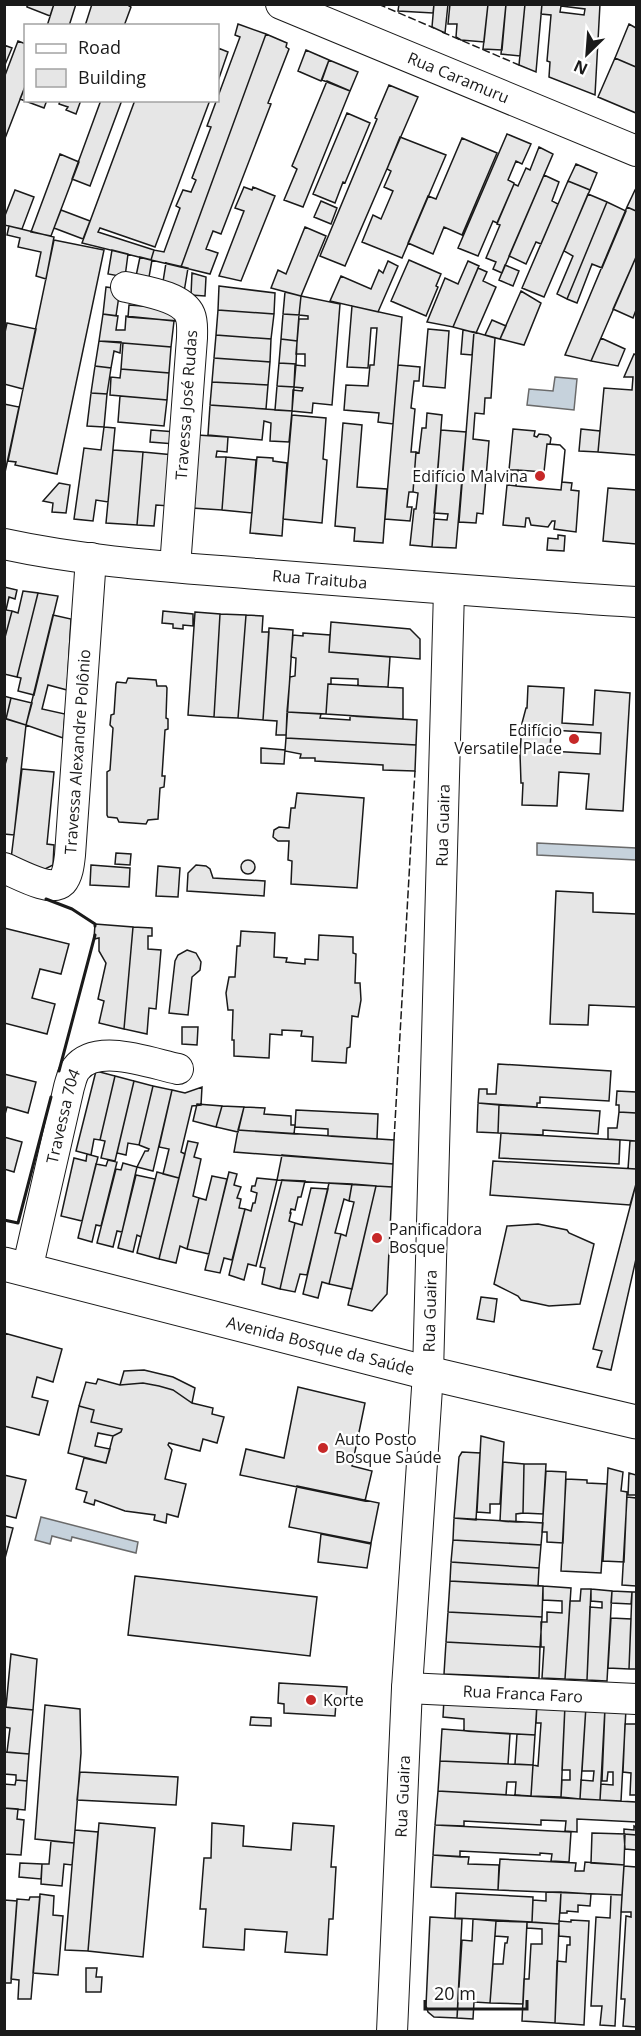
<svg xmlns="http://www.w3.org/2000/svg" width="641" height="2036" font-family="'Open Sans',sans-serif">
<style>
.water{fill:#c6d2dc;stroke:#6a6a6a;stroke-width:1.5}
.building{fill:#e6e6e6;stroke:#1a1a1a;stroke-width:1.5;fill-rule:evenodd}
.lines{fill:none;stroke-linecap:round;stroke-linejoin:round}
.minor-casing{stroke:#1a1a1a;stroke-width:32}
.tertiary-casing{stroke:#1a1a1a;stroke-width:35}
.minor{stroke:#fff;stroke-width:30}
.tertiary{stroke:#fff;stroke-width:33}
.fence{stroke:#1a1a1a;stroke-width:1.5;stroke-dasharray:8 3;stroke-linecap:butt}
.wall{stroke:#1a1a1a;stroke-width:3}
.poi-dot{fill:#c62828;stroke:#fff;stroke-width:2}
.labels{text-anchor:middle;stroke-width:4.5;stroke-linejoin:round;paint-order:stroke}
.street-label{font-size:16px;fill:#1a1a1a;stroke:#fff}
.poi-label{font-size:16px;fill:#1a1a1a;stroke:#fff;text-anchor:start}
</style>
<rect width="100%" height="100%" fill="#fff"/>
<!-- water -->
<path class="water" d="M555 377 577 379 574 410 527 405 529 389 553 391Z
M537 843 636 848V860L537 855Z
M41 1517 138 1542 136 1553 72 1537 71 1541 52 1536 50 1544 35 1540Z"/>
<!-- building -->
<path class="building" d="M27 4H54L50 16 27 7Z
M54 4H76L69 26H47Z
M92 4H126L131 7 124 26H85Z
M399 4H434L433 13 398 11Z
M434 4H448L445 33 432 27Z
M450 4H488L484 42 461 40 456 37 457 24H448Z
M488 4H506L502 50 483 49Z
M506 4H525L520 56 501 54Z
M525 4H542L536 72 519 65Z
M542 4H600L595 95 549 77 550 62 547 61 551 15 541 14ZM561 6 585 9 584 15 560 12Z
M238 24 266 34 181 267 151 260 154 250 164 252 180 208 176 206 183 190 191 192 196 180 192 178 211 127 207 126 240 37 235 35Z
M629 24 636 28V67L615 58Z
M266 34 287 43 286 47 289 49 268 103 271 104 221 234 213 231 206 249 218 253 210 274 181 267Z
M18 41 26 44V84L4 141V78Z
M4 45 12 48 4 67Z
M218 48 228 52 218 81Z
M306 50 329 60 321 81 298 71Z
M615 58 636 67V113L598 97Z
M329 60 358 72 350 91 322 80Z
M327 81 350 91 303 207 284 200 297 169 292 166Z
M26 84V100H47L44 108 20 99Z
M389 85 418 97 345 266 320 256 377 119 375 118Z
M60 100H81L76 114 66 110 68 107 59 104Z
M101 100H122L90 186 72 179Z
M210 100 155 247 100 228 98 232 154 250 151 260 82 243 135 100Z
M347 113 370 123 345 183 343 182 335 203 313 194Z
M507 134 531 144 522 164 516 161 508 180 514 183V184L497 223 493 221 478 256 458 248Z
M400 137 446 155 402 258 362 242 373 215 381 219 393 191 384 187 391 171 387 169Z
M462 138 497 153 462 235 444 227 433 254 408 243 428 196 436 199Z
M539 147 553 154 502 273 493 269 496 262 486 258 500 225 497 224 514 184 518 186 526 168 530 170Z
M60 154 79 162 54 228 51 236 31 232Z
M576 164 597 173 590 190 568 181Z
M544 175 559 182 552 201 558 204 541 244 536 242 526 264 509 256Z
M568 181 590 190 544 297 522 288Z
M244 187 252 190 253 187 275 196 241 281 219 276 244 211 235 208Z
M15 190 34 197 22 229 4 225V218Z
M635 190 636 191V211L627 207Z
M588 194 607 202 567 299 557 294 573 256 564 251Z
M321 201 337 208 331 224 314 217Z
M607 202 626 211 602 268 592 264 577 303 567 299Z
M627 207 636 211V257L591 361 565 355Z
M61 210 90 221 83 239 54 228Z
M9 226 54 237 46 279 36 276 41 252 18 247 20 238 7 235Z
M305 227 326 236 301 296 271 288 278 270 286 274Z
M54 240 104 250 57 474 15 465 16 462 8 461Z
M112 250 128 254 125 277 108 274Z
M140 257 152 260 148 283 135 281Z
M636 257V310L633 318 613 309Z
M409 260 441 274 436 286 438 287 426 316 391 301Z
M388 261 398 266 378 312 330 301 341 276 371 289 379 270 383 273Z
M468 261 479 266 453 327 427 322 445 278 458 284Z
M166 263 188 268 184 292 162 288Z
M505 265 519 271 513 286 499 280Z
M478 268 487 272 483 281 496 287 476 333 453 327Z
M192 273 206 277 205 296 191 295Z
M219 286 275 293 274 314 218 310Z
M106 287 120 289 116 316 103 314Z
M521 291 541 303 524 345 500 339Z
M285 292 301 296 299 315 283 314Z
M301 296 340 304 332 405 313 403 312 413 292 411 293 390 302 391 303 388 294 387 295 365 305 366V354H296L299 319H308V316L299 315Z
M129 305 180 309 179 321 128 317Z
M352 306 402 317 393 424 378 422 379 413 344 410 346 385 368 386 370 365H374L377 328H371L368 368 347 367Z
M218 310 274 314 271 339 216 335Z
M103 314 118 316 116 330H125L126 316 174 321 171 347 99 341Z
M283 314 299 315 297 341 281 339Z
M492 320 506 326 500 339 485 335Z
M7 323 36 329 23 389 4 384V337Z
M428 329 449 331 445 388 423 386Z
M463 330 474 332 472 355 461 354Z
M474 332 495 338 491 398H485L484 414 475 413 473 439 489 441 483 514 477 513 476 523 459 522Z
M216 335 271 339 270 362 214 358Z
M601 338 625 349 618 366 591 361Z
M281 339 297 341 296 364 279 363Z
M99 341 121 342 120 353 114 351 111 368 95 366Z
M123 343 171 347 169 373 121 369Z
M634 354 636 355V455L598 452 604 388 632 390 633 377H624Z
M214 358 270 362 268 385 212 382Z
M279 363 296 364 294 387 277 386Z
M398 365 420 367 419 381H414L411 408 415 409 411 452H416L413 492H409L407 507H412L410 521 385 519Z
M95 366 111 368 107 394 91 393Z
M121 369 169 373 167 400 110 395 111 377 120 378Z
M212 382 268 385 266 409 210 405Z
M277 386 294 387 292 411 275 410Z
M91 393 107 394 104 427 87 426Z
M120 396 167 400 164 426 118 422Z
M4 404 19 407 4 477Z
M210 405 292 411 289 442 270 441 271 423 264 421 262 440 208 435Z
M427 413 442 415 432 547 410 545 414 509H416L418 493 413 492 416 452 419 453 422 428H426Z
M292 415 326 418 323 459 327 460 322 523 283 519Z
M343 423 362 425 357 487 387 489 383 543 354 541 355 528 335 526Z
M104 427 115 428 108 502 96 500 93 521 74 519 84 448 101 450Z
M513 429 535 431 534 436 537 437 539 434 548 435 551 438 550 444 560 445 565 450 562 482 572 483 571 490 579 491 576 532 554 529 555 521H552L548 527 531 525 529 518H526L525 527 503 525 507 485 516 486 518 470H509Z
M581 429 600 431 598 452 579 451Z
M151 430 176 432 175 444 150 442Z
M441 430 466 432 456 548 432 547 434 519 447 520 448 514 434 513Z
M197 435 228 437 227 452 217 451 216 457H226L222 510 192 508Z
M547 444 560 445 565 450 561 490 516 486 518 470 544 472Z
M113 450 143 452 137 525 106 523Z
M143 452 174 455 170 506 156 505 154 526 137 525Z
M226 457 256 460 252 513 222 510Z
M257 457 273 458V461L287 463 282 536 250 533Z
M59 483 70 485 66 513 52 512 53 503 43 501Z
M608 488 636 490V544L603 541Z
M558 535 565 536 564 551 547 550 548 538 558 539Z
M4 587 17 590 15 599 9 597 6 610 12 611 4 641Z
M23 591 38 593 17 677 4 674V641L12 611 18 613Z
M38 593 58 596 34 695 18 691 21 678 17 677Z
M163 611 193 614V626L183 625V629L173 628V624L162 623Z
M195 612 220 614 214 717 188 715Z
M220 614 246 615 238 718 214 717Z
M53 615 71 619 67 690 48 685 42 709 65 714 63 738 26 725Z
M246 615 263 616 262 632H269L263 720 238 718Z
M331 622 410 629 420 639V659L329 652Z
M269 628 293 630 286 735H276L277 721 263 720Z
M303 633 330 635 329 652 390 657 388 687 358 686V679L331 678V684H328L326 714 287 712 290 677 295 676 296 658 291 657 293 635 303 636Z
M128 678 156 680 157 686H166L167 688 166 718 168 719V729L165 730 162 776H165L164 787 160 788 158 819 148 820 146 824 119 822 117 818 108 817 107 815V772L110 770 113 728 110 725 111 715 114 714 116 684 117 682 126 683Z
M328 684 403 688V719L326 714Z
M528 686 564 688 562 723 593 725 595 690 630 693 623 811 586 809 589 774 559 772 557 806 522 805 523 783H521L520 753 522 723 526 708H527Z
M4 696 11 698 6 719 4 718Z
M11 698 32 703 26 725 6 719Z
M287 712 321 714 320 718 350 720V716L417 720 416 745 286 738Z
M4 718 26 725 14 835 4 834V768L7 758 4 757Z
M551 730 601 733 600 754 550 751Z
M286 738 416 745 415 771 383 770V765L315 761V758H300L301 754 285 751Z
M261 748 285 750 284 764 261 763Z
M22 769 54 772 47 844 54 845 53 865 41 871 11 859Z
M297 793 364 798 357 888 291 884 292 861 288 860 289 841H278L273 837 274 830 279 827 289 828 291 808H295Z
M116 853 131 854 130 865 115 864Z
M241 867a7 7 0 1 1 14 0a7 7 0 1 1-14 0Z
M91 865 130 868 129 887 90 885Z
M196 865 206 866 210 869 213 878 265 881 264 896 187 891 188 873Z
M158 866 180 868 178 897 156 896Z
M556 891 593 893V912L636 914V1007L589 1005 588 1025 550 1024Z
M95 924 133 927 124 1029 99 1023 104 1001 98 999 106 963 99 951V938L94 939Z
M133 927 152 928V936H148V949L161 950 156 1009 149 1008 147 1034 124 1029Z
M4 928 69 944 61 974 40 969 32 998 55 1004 47 1034 4 1023Z
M241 931 275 933 274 957 287 958 286 962 305 964V959L318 960 319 935 353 937V953L356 954 355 983H360L361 1000 358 1017 352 1016 350 1047 347 1048 346 1063 312 1061 313 1037 301 1036 302 1031 282 1030V1035L270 1034 269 1058 234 1056V1040H232L233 1010H228L226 993 229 977H235L237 946H240Z
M187 950 196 953 201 962 200 970 192 977 188 1015 169 1013 175 961 178 955Z
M182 1027H198L197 1045 182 1044Z
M498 1064 611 1071 609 1101 540 1097V1103H537V1107L478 1103 479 1089H487V1094H496Z
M96 1071 115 1076 100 1140 94 1139 91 1155 76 1151Z
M4 1074 36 1082 28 1113 7 1107 4 1118Z
M115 1076 134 1081 115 1161 101 1158 105 1141 100 1140Z
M134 1081 153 1086 139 1145 128 1143 126 1155 117 1153Z
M153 1086 172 1090 153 1171 137 1167 145 1151H148L149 1149 139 1145Z
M202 1087 201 1105 192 1106 181 1152 185 1154 179 1178 163 1174 169 1149 159 1147 172 1090 185 1093Z
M617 1091 636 1092V1113L619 1112V1105H616Z
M478 1103 499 1105 498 1133 477 1132Z
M197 1104 222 1106 216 1127 193 1121Z
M499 1105 600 1111 598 1134 543 1130V1135L498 1133Z
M222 1106 244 1107 238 1132 216 1127Z
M244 1107 265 1108 264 1114 291 1116V1125H295L294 1134 238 1130Z
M296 1110 378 1114 377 1139 328 1136V1129L295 1127Z
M619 1112 636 1113V1141L608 1139V1128H617Z
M238 1130 394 1140 393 1164 234 1152Z
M501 1133 620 1140 619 1164 499 1158Z
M4 1137 22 1142 14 1172 4 1169Z
M188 1141 198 1143 194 1157 201 1159 193 1196 199 1198 187 1249 180 1246 176 1263 159 1259Z
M630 1141H636V1169H628Z
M87 1154 98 1157 82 1221 61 1216 74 1158 86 1161Z
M282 1155 393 1164 392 1187 277 1180Z
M108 1160 117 1162 101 1226 96 1225 92 1242 78 1238 96 1164 106 1166Z
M493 1161 636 1169V1184L630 1205 490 1195Z
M123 1163 137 1167 122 1232 117 1231 113 1247 97 1243 116 1169 121 1170Z
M157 1172 179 1178 159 1259 137 1253Z
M229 1172 237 1174 234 1185 241 1187 237 1198 241 1199 239 1208 245 1209 232 1260 224 1258 220 1273 205 1270Z
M136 1175 155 1179 141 1237 137 1235 133 1252 118 1248Z
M212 1176 227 1179 209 1254 187 1249 199 1198 206 1200Z
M257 1178 277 1180 256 1266 248 1264 244 1280 229 1275 245 1209 251 1211 253 1203H255L257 1193 251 1191 252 1186H255Z
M282 1180 305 1181 301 1197H298L295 1210 291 1209 290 1213H291L289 1221 295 1223 280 1289 262 1284 265 1268 260 1267Z
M329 1183 352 1184 349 1201 344 1199 335 1233 341 1234 329 1284 322 1282 318 1298 303 1294Z
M352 1184 376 1186 352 1289 329 1284 341 1234 346 1236 354 1202 349 1201Z
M636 1184V1259L611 1370 597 1367 602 1351 593 1349Z
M376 1186 392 1187 387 1294 372 1311 348 1305Z
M311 1188 328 1189 307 1275 300 1274 295 1292 280 1289 295 1223 302 1225Z
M538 1224 567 1230 569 1233 594 1244 580 1304 549 1306 521 1300 518 1296 494 1284 507 1226Z
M481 1297 497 1299 494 1322 477 1319Z
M4 1333 62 1349 53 1382 37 1377 32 1397 48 1401 39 1435 4 1426Z
M144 1370 173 1377 195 1388 192 1403 173 1390 159 1386 143 1383 120 1385 124 1371Z
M98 1379 120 1385 143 1383 159 1386 173 1390 192 1403 213 1408 212 1414 224 1417 217 1443 203 1439 200 1451 169 1443 168 1445 172 1450 165 1479 186 1484 178 1517 167 1514 166 1523 154 1520 155 1515 125 1511 95 1500 94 1505 84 1502 87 1492 76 1489 84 1458 106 1463 113 1436 121 1432 122 1429 91 1422 94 1410 79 1406 86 1382 96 1384Z
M298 1387 365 1403 352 1466 372 1471 365 1501 240 1475 246 1449 284 1458Z
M79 1406 94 1410 91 1422 122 1429 121 1432 113 1436 98 1433 95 1446 110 1449 106 1463 68 1453Z
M481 1436 504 1442 500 1504H490V1513L477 1512Z
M462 1452 480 1453 476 1520 454 1518 459 1457Z
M503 1462 524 1464 523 1513 516 1514V1522L500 1521Z
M524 1464H546L543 1514 523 1513Z
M608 1468 623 1472 621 1491 627 1492 624 1562 603 1561Z
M546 1471 566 1472 563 1543 547 1542V1532H542Z
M629 1473 636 1475V1495H628Z
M4 1475 26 1480 16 1518 4 1515Z
M566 1479 587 1480V1483L607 1484 601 1573 561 1571Z
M297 1486 379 1503 371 1543 289 1527Z
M627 1497 636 1498V1586L622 1585Z
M454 1518 543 1523 541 1545 453 1540Z
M4 1526 13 1528 4 1562Z
M321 1534 371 1544 367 1568 318 1562Z
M453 1540 541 1545 539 1568 451 1562Z
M451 1562 539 1568 538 1586 450 1581Z
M135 1576 317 1597 310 1656 128 1635Z
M450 1581 543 1586 542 1617 448 1612Z
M543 1586 571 1588 565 1679 542 1678 544 1647H541V1622H547V1612L562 1613V1601L543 1600Z
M581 1589H591L587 1680 565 1679 570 1601H580Z
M591 1589 612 1591 607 1681 587 1680 590 1607 602 1608V1602L591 1601Z
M612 1591 632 1592 631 1604 611 1603Z
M632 1592H636V1669H629Z
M448 1612 542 1617 540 1647 446 1642Z
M611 1618 631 1619 629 1669 608 1668Z
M446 1642 540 1647 539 1678 444 1674Z
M11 1654 37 1659 33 1710 6 1707Z
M279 1683 347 1687 346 1702 336 1703 335 1716 284 1713V1704L278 1703Z
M444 1699 537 1703 535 1735 464 1731V1719L443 1717Z
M537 1703 565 1705 561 1797 531 1796 533 1765 538 1766 541 1723H536Z
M45 1705 80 1709 81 1753 74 1843 35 1839Z
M565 1705 586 1706 580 1799 561 1797 562 1780H570V1770H562Z
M586 1706 605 1708 600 1800 580 1799 581 1780 593 1781 594 1771H582Z
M4 1707 33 1710 29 1754 7 1752 10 1728 4 1727Z
M605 1708 626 1709 621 1801 600 1800 601 1784 613 1785V1772H608L607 1781H602Z
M251 1717 271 1718V1726L250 1725Z
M625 1724H636V1795H630L631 1773 623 1772Z
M442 1729 510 1734 508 1764 440 1761Z
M517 1734 535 1735 533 1765 515 1764Z
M4 1752 29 1754 27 1781 16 1780V1775L4 1774Z
M440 1761 533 1765 531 1796 515 1795 516 1782H507L506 1795 438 1791Z
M80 1772 178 1777 176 1805 77 1800Z
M16 1780 27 1781 25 1810 4 1808V1784L15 1785Z
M438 1791 636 1802V1822L577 1819V1832L565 1831 566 1821 541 1820V1825L464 1821V1826L435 1825Z
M4 1808 18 1809 17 1819 24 1820 21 1855 4 1854Z
M99 1823 155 1828 143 1957 88 1951Z
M212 1823 244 1826 243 1846 291 1850 293 1823 334 1826 331 1867H336L333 1919H329L327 1955 285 1952 287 1932 245 1929 244 1950 203 1947 206 1909H200L204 1858H211Z
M435 1825 571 1832 569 1862 551 1861 552 1854 540 1853V1855L460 1851V1857L433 1855Z
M634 1826 636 1827V1835L624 1834V1829L634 1830Z
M75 1830 98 1832 88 1951 65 1950Z
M592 1833 625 1834 624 1865 591 1863Z
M624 1834 636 1835V1850L625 1849Z
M51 1841 74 1843 72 1865 64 1864 62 1886 41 1884 42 1864H49Z
M433 1855 469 1857 468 1864 499 1865 498 1890 431 1887Z
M500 1859 576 1863 575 1871H584L585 1862 624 1865 622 1895 498 1890Z
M20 1863 42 1864 41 1879 19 1877Z
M624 1866 636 1867V2027L623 2026 625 1999H621L626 1916 631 1917V1912H621Z
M546 1892H561L559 1924 532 1922 533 1900 546 1901Z
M561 1892 591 1894 590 1906 578 1905V1912L567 1911V1913H560Z
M456 1893 533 1897 532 1922 455 1918Z
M40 1894 54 1896 53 1915 63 1916 58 1975 33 1973Z
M611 1895H622L615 2026 600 2025 602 2006H591L596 1917 610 1918Z
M30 1897H40L31 1999H18L19 1980 11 1979 17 1899 29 1900Z
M4 1900 17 1901 11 1983H4Z
M430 1917 462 1919 457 2018 434 2017 428 2012 426 2006Z
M473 1919 496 1921 490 2003 474 2002 473 2019 457 2018 462 1940 472 1941Z
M571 1920 589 1921 584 2025 555 2023 557 1961 566 1962 567 1945H570V1937L559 1936V1921L571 1922Z
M496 1921 527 1922 523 2004 490 2003 493 1964H503L505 1943H507L508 1937 495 1936Z
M527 1922 559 1924 555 2023 522 2021 524 1979H529L531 1944H542V1929L527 1928Z
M86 1968H97L96 1977H102L101 1992H86Z"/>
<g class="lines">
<defs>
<g id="minor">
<path id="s1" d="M281 4 636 151"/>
<path d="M126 287C143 291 182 296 190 315 193 322 192 331 192 338L175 567"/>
<path id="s2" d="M4 544C87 562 172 567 257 574 383 584 510 594 636 602"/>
<path id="s3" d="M4 868C17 873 51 893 62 882 68 875 69 864 70 855L91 558"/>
<path id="s4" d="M27 1270 69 1087C71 1081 72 1074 76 1069 96 1042 150 1063 178 1069"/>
<path id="s5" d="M407 1688 636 1699"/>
<path id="s6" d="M392 2032 407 1688 428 1373 449 590"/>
</g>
<g id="tertiary">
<path id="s7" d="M4 1264 428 1373 636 1422"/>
</g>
</defs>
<!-- minor casing -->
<use href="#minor" class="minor-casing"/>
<!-- tertiary casing -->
<use href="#tertiary" class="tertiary-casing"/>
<!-- minor -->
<use href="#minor" class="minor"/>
<!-- tertiary -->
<use href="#tertiary" class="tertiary"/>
<!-- fence -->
<path class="fence" d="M378 4 434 28
M442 32 519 65
M394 1140 415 771"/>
<!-- wall -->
<path class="wall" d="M46 899 72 909 95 924V926
M59 1071 95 935
M4 1220 18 1223 51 1097"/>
</g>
<!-- markers -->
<g class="poi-dot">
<circle cx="540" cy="476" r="6"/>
<circle cx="574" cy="739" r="6"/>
<circle cx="377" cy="1238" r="6"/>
<circle cx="323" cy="1448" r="6"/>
<circle cx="311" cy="1700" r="6"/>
</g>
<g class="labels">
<!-- street labels -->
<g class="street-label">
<text dy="6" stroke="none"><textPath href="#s1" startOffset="192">Rua Caramuru</textPath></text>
<text transform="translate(186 405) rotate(-86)" y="6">Travessa José Rudas</text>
<text dy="6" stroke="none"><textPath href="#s2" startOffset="318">Rua Traituba</textPath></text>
<text dy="6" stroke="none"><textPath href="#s3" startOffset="194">Travessa Alexandre Polônio</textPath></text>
<text dy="6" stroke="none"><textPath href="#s6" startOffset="1208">Rua Guaira</textPath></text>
<text dy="6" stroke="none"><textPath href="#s4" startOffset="158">Travessa 704</textPath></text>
<text dy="6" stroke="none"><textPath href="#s6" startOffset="722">Rua Guaira</textPath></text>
<text dy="6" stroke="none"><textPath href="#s7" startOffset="327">Avenida Bosque da Saúde</textPath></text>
<text dy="6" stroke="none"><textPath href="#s5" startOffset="116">Rua Franca Faro</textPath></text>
<text dy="6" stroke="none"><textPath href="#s6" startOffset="236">Rua Guaira</textPath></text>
</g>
<!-- poi labels -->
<g class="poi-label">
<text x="528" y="482" text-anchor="end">Edifício Malvina</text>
<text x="562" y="736" text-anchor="end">Edifício<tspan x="562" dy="18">Versatile Place</tspan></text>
<text x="389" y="1235">Panificadora<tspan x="389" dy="18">Bosque</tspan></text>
<text x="335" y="1445">Auto Posto<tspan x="335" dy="18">Bosque Saúde</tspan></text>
<text x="323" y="1706">Korte</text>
</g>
</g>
<!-- border -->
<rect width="641" height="2036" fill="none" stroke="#1a1a1a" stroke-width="12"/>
<!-- legend -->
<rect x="24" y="24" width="195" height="78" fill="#ffffff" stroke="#a3a3a3" stroke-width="1.5"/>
<rect x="36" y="44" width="30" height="9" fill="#ffffff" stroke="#a3a3a3" stroke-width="1.5"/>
<text x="78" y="54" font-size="18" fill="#1a1a1a">Road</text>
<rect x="36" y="69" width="30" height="18" fill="#e6e6e6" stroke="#a3a3a3" stroke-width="1.5"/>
<text x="78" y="84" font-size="18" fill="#1a1a1a">Building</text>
<!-- north arrow -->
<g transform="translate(587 54) rotate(205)" stroke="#ffffff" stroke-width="4.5" paint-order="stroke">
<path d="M0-4.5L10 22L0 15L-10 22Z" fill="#1a1a1a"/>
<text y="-9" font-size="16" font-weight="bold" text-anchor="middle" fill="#1a1a1a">N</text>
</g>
<!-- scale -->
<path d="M425 2000v9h102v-9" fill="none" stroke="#1a1a1a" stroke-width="3"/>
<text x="434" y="2000" font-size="18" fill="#1a1a1a" stroke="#ffffff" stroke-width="4.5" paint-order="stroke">20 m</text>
</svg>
